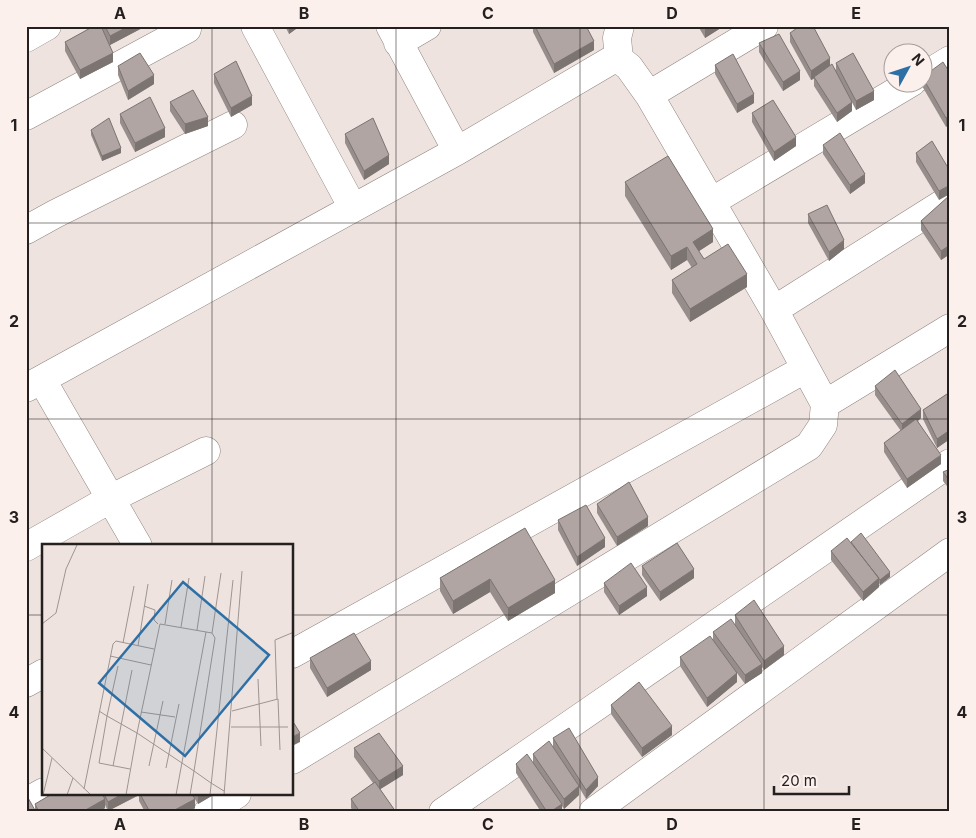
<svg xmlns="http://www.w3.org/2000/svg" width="976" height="838" font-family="Inter,sans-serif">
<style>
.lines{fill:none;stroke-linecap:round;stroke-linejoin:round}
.street-casing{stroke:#908582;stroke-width:29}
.street{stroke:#fff;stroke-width:28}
.wall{fill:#978e8b}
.shaded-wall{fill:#7b7471}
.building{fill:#b0a5a2;stroke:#7b7471}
.grid{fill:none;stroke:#24201f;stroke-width:1;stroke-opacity:0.55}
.inset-road{fill:none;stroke:#9d9592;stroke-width:1}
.view{fill:#2e70a6;fill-opacity:0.15;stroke:#2e70a6;stroke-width:2.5}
.inset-edge{fill:none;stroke:#24201f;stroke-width:2.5}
.neatline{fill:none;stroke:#24201f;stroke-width:2}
.grid-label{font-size:16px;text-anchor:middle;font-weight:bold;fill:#24201f}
</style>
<rect width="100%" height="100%" fill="#eee3df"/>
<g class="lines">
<defs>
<path id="street" d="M255 26 353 208
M390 26 457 151
M26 38 47 26
M398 43 427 26
M619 59 617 38 620 26
M924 76 950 60
M649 95 764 26
M26 116 187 29
M711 202 912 82
M26 230 55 214 233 125
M774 310 950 199
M42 380 138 546
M26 388 457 151 610 61 619 59 629 67 649 95 774 310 825 404 823 425 809 446 292 760
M825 404 950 328
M26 547 110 499 206 451
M292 654 805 369
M26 683 44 673
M26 802 44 792
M208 812 237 794
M443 812 950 463
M593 812 950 552"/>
</defs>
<!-- street casing -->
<use href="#street" class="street-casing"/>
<!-- street -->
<use href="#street" class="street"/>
</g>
<!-- wall -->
<path class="wall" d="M94 26H146L110 45 113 62 80 79 65 51V42Z
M285 26H300L289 34Z
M533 26H586L594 50 554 73 533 32Z
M698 26H724L705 38Z
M790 33 836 70V63L874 100 856 110 846 91 852 111 837 122 814 86V79L811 80 790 42Z
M759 43 800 80 783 91 759 52Z
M715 65 754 103 737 113 715 74Z
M118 66 154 84 128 100 118 75Z
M950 73 946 127 922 86V82H924V76Z
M214 74 252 105 231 117 214 83Z
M170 102 208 126 185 134 170 111Z
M752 113 796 146 774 161 752 122Z
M120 114 165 137 135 152 120 123Z
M91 130 121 153 102 161 91 135Z
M345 134 389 164 364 180 345 143Z
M823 145 865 183 850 194 823 154Z
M916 153 950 171 939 200 916 162Z
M625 182 713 242 699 251 704 259 747 287 690 322 672 293V280L692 268 687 260 671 270 625 196Z
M950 195V254L941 260 921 230V221Z
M808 214 844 249 829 261 808 223Z
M875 386 921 418 918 421 941 464 907 488 884 452V443L901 431 875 395Z
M950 392V439L937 448 923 419V410Z
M950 469V490L943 481V472Z
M597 504 648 526 617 546 597 513Z
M558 520 605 547 577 566 558 530Z
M525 528 555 593 508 621 490 592 453 614 440 591V578Z
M851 543 890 577 880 585 879 583V587L863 601 831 560V551Z
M642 566 694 578 660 601 642 575Z
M604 583 647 596 619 615 604 592Z
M735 615 784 655 764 670 762 667V673L745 684 737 673V682L707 707 680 666V657L713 639V632L735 624Z
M310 658 371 670 327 697 310 668Z
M611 705 672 735 642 757 611 714Z
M553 738 598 786 586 799 579 787V795L564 809 562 806V812H541L516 773V764L533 763V754L553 746Z
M354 748 403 775 380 789 396 812H354L351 808V799L373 783 354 757Z
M52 794H215L198 804 195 799V808L187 812H145L139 801V795L108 811 105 805V808L99 812H26L35 810V804Z"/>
<!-- shaded-wall -->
<path class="shaded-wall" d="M129 26H146L110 45V36Z
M289 26H300L289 34Z
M709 26H724L705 38V29Z
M594 41V50L554 73V64Z
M113 53V62L80 79V70Z
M830 58V67L811 80V71Z
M800 71V80L783 91V82Z
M154 75V84L128 100V91Z
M874 91V100L856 110V101Z
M754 94V103L737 113V104Z
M252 96V105L231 117V108Z
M852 102V111L837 122V113Z
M950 115V124L946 127V118Z
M208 117V126L185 134V124Z
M165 128V137L135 152V143Z
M796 137V146L774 161V152Z
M121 148V153L102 161V156Z
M389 155V164L364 180V171Z
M865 174V183L850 194V185Z
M950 185V194L939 200V191Z
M713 229V242L693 255V242Z
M844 240V249L829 261V252Z
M950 245V254L941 260V251Z
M687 247V260L671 270V256Z
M747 274V287L690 322V309Z
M921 409V418L902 433V424Z
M950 430V439L937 448V439Z
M941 455V464L907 488V479Z
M648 517V526L617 546V537Z
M605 538V547L577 566V557Z
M694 569V578L660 601V592Z
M890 572V577L880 585V580Z
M879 578V587L863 601V592Z
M490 579V592L453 614V601Z
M555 580V593L508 621V608Z
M647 587V596L619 615V606Z
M784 646V655L764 670V661Z
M371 661V670L327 697V688Z
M762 664V673L745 684V675Z
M737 673V682L707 707V698Z
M672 726V735L642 757V748Z
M300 733V742L292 746V737Z
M403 766V775L379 790V781Z
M598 777V786L586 799V790Z
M579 786V795L564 809V799Z
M122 794 139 795 108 811V802Z
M199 794H215L198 804V795Z
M105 799V808L99 812H82Z
M195 799V808L187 812H171Z
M562 804V812H550Z"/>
<!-- building -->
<path class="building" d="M94 26H101L113 53 80 70 65 42Z
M105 26H129L110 36Z
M535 26H586L594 41 554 64Z
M800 26H813L830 58 811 71 790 33Z
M779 34 800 71 783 82 759 43Z
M140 53 154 75 128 91 118 66Z
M853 53 874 91 856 101 836 63Z
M733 54 754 94 737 104 715 65Z
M236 61 252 96 231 108 214 74Z
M943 62 950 73V115L946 118 924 80V76Z
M832 64 852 102 837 113 814 77Z
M193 90 208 117 185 124 170 102Z
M150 97 165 128 135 143 120 114Z
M773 100 796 137 774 152 752 113Z
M109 118 121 148 102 156 91 130Z
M373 118 389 155 364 171 345 134Z
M840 133 865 174 850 185 823 145Z
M932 141 950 171V185L939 191 916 153Z
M668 156 713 229 693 242 704 259 728 244 747 274 690 309 672 280 697 264 687 247 671 256 625 182Z
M950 195V245L941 251 921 221Z
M827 205 844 240 829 252 808 214Z
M895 370 921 409 902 424 875 386Z
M950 392V430L937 439 923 410Z
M916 419 941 455 907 479 884 443Z
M950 469V481L943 472Z
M629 482 648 517 617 537 597 504Z
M586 505 605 538 577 557 558 520Z
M525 528 555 580 508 608 490 579 453 601 440 578Z
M861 533 890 572 880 580 851 542Z
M847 538 879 578 863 592 831 551Z
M677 543 694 569 660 592 642 566Z
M631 563 647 587 619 606 604 583Z
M754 600 784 646 764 661 735 615Z
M731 619 762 664 745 675 713 632Z
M354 633 371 661 327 688 310 658Z
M710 636 737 673 707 698 680 657Z
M639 682 672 726 642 748 611 705Z
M292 720 300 733 292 737Z
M569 728 598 777 586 790 553 738Z
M379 733 403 766 379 781 354 748Z
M549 741 579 786 564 799 533 754Z
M527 754 562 804 550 812H547L516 764Z
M375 782 396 812H360L351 799Z
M52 794H102L105 799 82 812H39L35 804Z
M104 794H122L108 802Z
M140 794H192L195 799 171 812H150Z
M27 796 36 812H26Z"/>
<!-- grid -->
<path class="grid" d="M212 26V546M396 26V812M580 26V812M764 26V812M26 223H950M26 419H950M26 615H44M292 615H950M212 794V812"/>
<!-- overview -->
<g transform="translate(42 544)">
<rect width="251" height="251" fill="#eee3df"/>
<path class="inset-road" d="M102 62 113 66 112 76 116 80M0 80 14 69 24 25 35 1M123 80 130 36M139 83 147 34M155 86 163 32M170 89 179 29M81 99 92 42M96 102 106 40M68 112 109 121M216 135 219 202M235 155 233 96 252 88M57 167 65 172 76 122M190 167 236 155 238 206M99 168 133 173M189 183H246M0 204 49 251M71 222 90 126M107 222 121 157M124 224 137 160M42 245 71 100 74 97 112 105M1 251 10 214M25 251 31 234M84 251 95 189 65 172 57 219 88 225M134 251 164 88M148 251 152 227 173 94 170 89 118 80 95 189 152 227 169 239 182 247M168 251 191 36M182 251 200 27"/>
<path class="view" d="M141 38 227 111 143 212 57 139Z"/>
<rect width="251" height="251" class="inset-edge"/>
</g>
<!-- border -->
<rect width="976" height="838" fill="none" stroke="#fcf0ed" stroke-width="55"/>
<!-- north arrow -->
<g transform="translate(908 68) rotate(50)"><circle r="24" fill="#fcf0ed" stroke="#a69d9b"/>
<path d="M0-4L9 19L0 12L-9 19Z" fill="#2e70a6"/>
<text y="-8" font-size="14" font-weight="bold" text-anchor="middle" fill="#24201f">N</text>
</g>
<!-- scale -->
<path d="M774 786v8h75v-8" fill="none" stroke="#24201f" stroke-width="2.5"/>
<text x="781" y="786" font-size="15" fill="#24201f" stroke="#fcf0ed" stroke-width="4" paint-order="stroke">20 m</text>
<rect x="28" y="28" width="920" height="782" class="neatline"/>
<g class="grid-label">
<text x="120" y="19">A</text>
<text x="304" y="19">B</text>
<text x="488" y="19">C</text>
<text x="672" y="19">D</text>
<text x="856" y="19">E</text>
<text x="14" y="131">1</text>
<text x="962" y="131">1</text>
<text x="14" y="327">2</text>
<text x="962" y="327">2</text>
<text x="14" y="523">3</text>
<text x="962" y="523">3</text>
<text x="14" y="718">4</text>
<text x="962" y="718">4</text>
<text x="120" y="830">A</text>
<text x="304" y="830">B</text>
<text x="488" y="830">C</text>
<text x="672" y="830">D</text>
<text x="856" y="830">E</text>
</g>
</svg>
